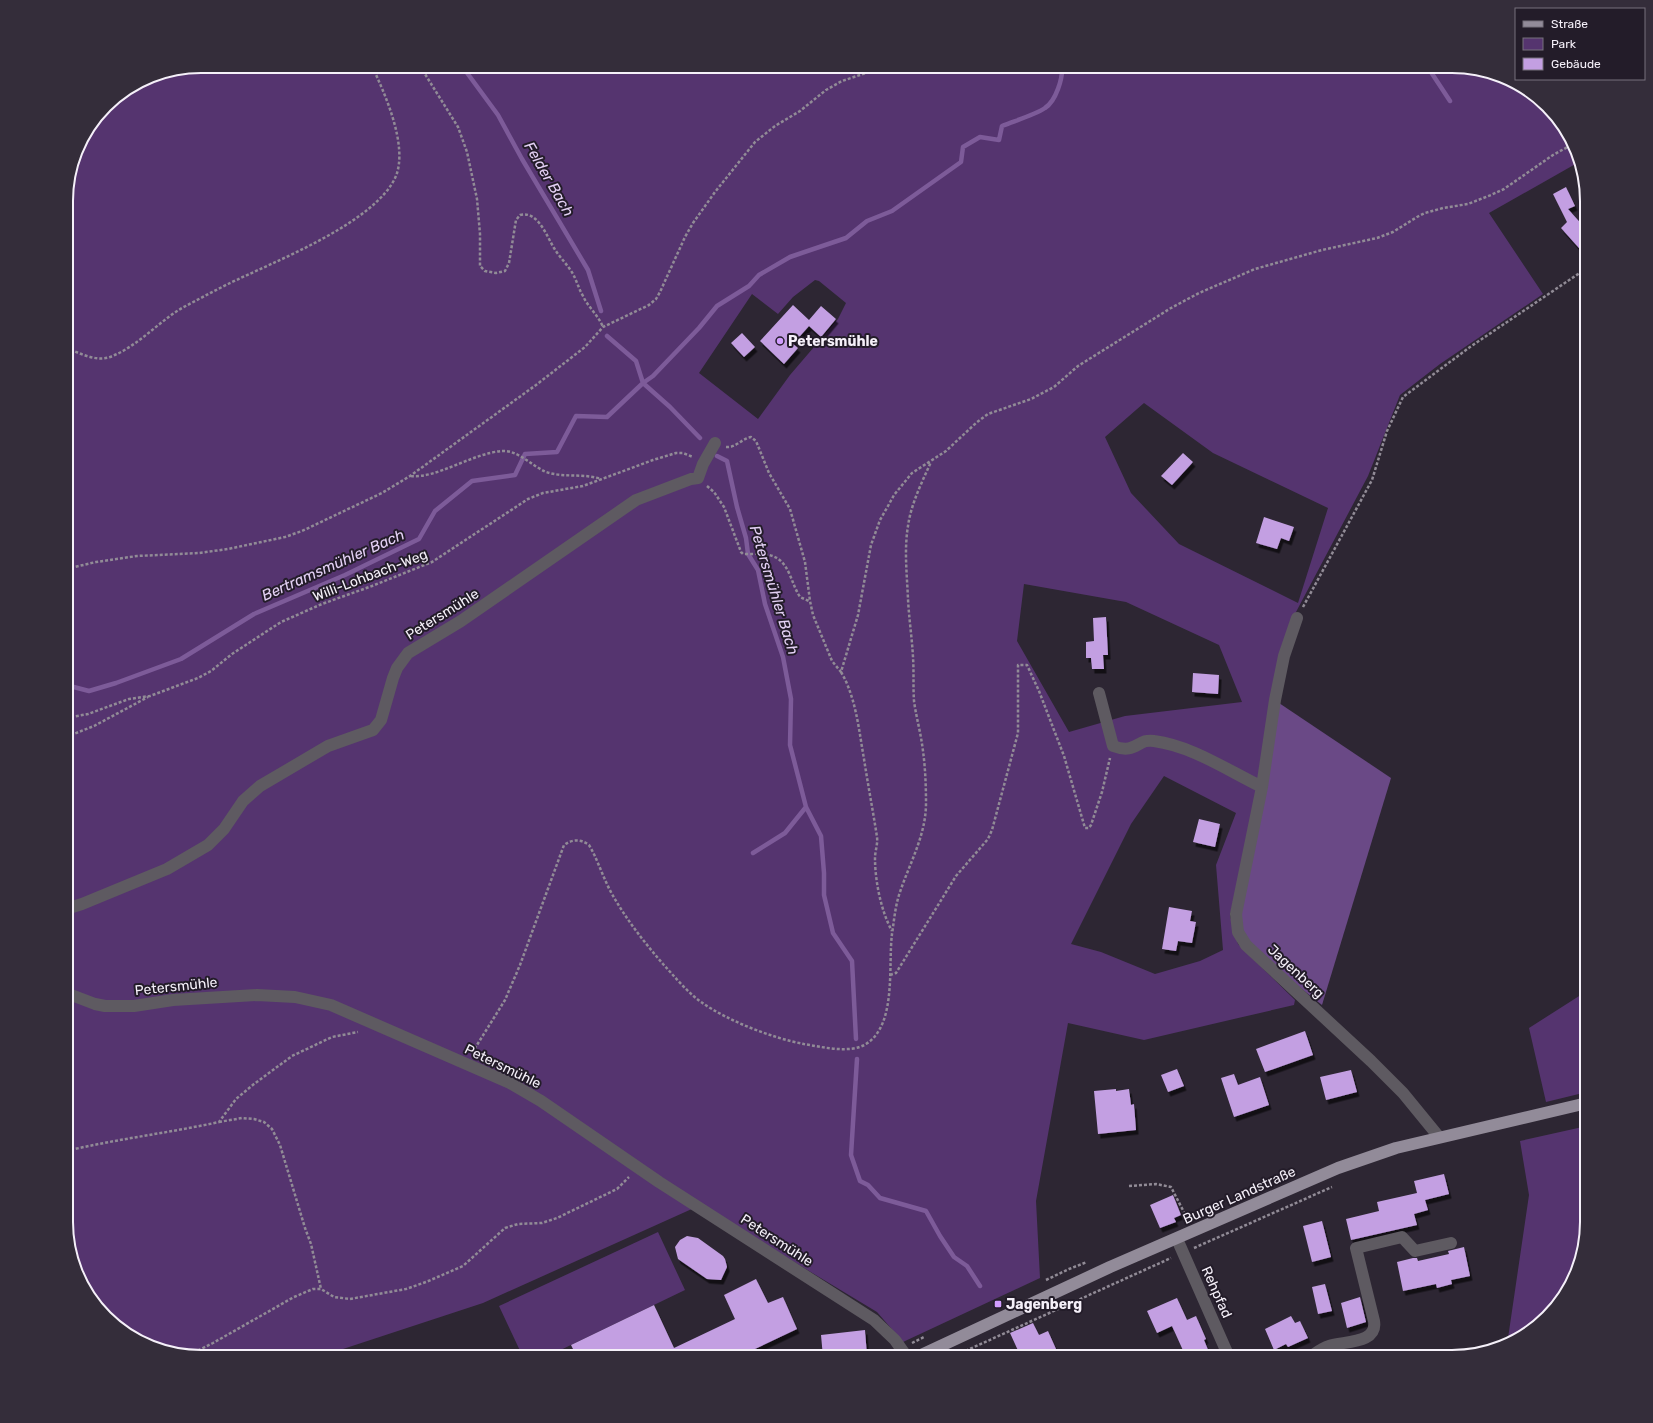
<svg xmlns="http://www.w3.org/2000/svg" width="1653" height="1423" font-family="Rubik,sans-serif">
<style>
.green{fill:#55346f;fill-rule:evenodd}
.forest{fill:#6a4986}
.lines{fill:none;stroke-linecap:round;stroke-linejoin:round}
.stream{stroke:#7d5b99;stroke-width:4.5}
.building{fill:#c39fe2;filter:url(#shadow)}
.path{stroke:#918b96;stroke-width:2.5;stroke-dasharray:3 2;stroke-linecap:butt}
.minor{stroke:#5e5a61;stroke-width:12}
.major{stroke:#928b99;stroke-width:12}
.poi-dot{fill:#d19dfe;stroke:#231c29;stroke-width:1.5}
.labels{text-anchor:middle;stroke-width:4;stroke-linejoin:round;paint-order:stroke}
.poi-label{font-size:14px;font-weight:bold;fill:#f5f0f9;stroke:#231c29;text-anchor:start}
.street-label{font-size:14px;fill:#f5f0f9;stroke:#231c29}
.water-label{font-size:15px;font-style:italic;fill:#e4d1f5;stroke:#231c29}
.rim{fill:none;stroke:#f5f0f9;stroke-width:2}
</style>
<defs>
<filter id="shadow"><feDropShadow dx="2.5" dy="4.5" stdDeviation="0" flood-color="#0009"/></filter>
</defs>
<rect width="100%" height="100%" fill="#2d2633"/>
<!-- green -->
<path class="green" d="M201 66H1453L1504 76 1541 100 1577 149 1579 162 1489 213 1543 294 1440 364 1400 395 1368 476 1296 612 1230 916 1238 944 1295 1000 1294 1005 1144 1040 1068 1023 1036 1201 1040 1278 903 1342 877 1312 698 1204 694 1208 483 1303 343 1349 346 1357H200L149 1347 112 1323 80 1282 66 1231V192L80 141 112 100 149 76ZM815 280 819 281 846 303 838 319 790 375 758 419 699 373 752 294 778 314 793 297ZM1144 403 1213 453 1328 508 1298 603 1179 544 1131 493 1105 437ZM1024 584 1126 602 1219 645 1242 702 1125 716 1069 732 1017 641ZM1164 776 1236 813 1216 865 1223 950 1200 961 1155 974 1101 952 1071 944 1131 824Z
M1587 991V1092L1546 1102 1529 1028Z
M1587 1126V1223L1577 1274 1553 1311 1507 1345 1529 1195 1520 1141Z
M658 1232 685 1290 546 1357H523L499 1306Z"/>
<!-- forest -->
<path class="forest" d="M1279 703 1391 778 1322 1005 1246 945 1238 932Z"/>
<g class="lines">
<!-- stream -->
<path class="stream" d="M462 66 498 115 522 159 588 270 601 311
M1427 66 1450 101
M607 336 636 361 643 383 670 407 700 438
M717 456 727 461 737 507 746 538 748 554 758 570 765 604 783 657 791 699 790 745 806 807 821 836 824 873V895L833 933 852 961 856 1039
M66 685 89 691 116 683 181 659 254 614 345 575 419 539 435 511 472 481 515 475 525 454 557 452 576 416 607 417 643 383 653 376 699 328 717 306 749 286 759 275 790 257 846 238 867 221 892 211 961 162 963 147 980 137 999 140 1002 126C1014 121 1035 115 1045 108 1056 101 1063 78 1062 66
M753 853 785 833 806 807
M857 1059 851 1155 860 1181 868 1185 880 1198 926 1211 940 1236 954 1257 967 1266 980 1286"/>
</g>
<!-- building -->
<path class="building" d="M1566 187 1575 206 1568 209 1587 230V257L1561 228 1567 222 1553 194Z
M793 305 809 320 821 306 836 319 821 337 809 326 793 344 798 348 784 364 760 341Z
M742 333 755 347 744 357 731 343Z
M1183 453 1193 462 1172 485 1161 476Z
M1264 517 1294 527 1289 541 1281 538 1277 549 1256 543Z
M1106 617 1108 655H1103L1104 669H1092L1091 658H1086V642L1094 641 1093 618Z
M1193 673 1219 675 1218 694 1192 692Z
M1199 819 1220 824 1215 847 1193 842Z
M1169 907 1192 911 1190 921 1196 922 1192 943 1178 941 1176 951 1162 949Z
M1305 1031 1313 1055 1265 1072 1256 1049Z
M1177 1069 1184 1086 1168 1092 1161 1075Z
M1351 1070 1357 1092 1326 1100 1320 1077Z
M1234 1074 1238 1085 1260 1077 1269 1105 1234 1117 1221 1078Z
M1116 1089V1091L1129 1089 1131 1105 1134 1104 1136 1130 1098 1134 1094 1091Z
M1444 1174 1449 1194 1425 1200 1428 1210 1414 1214 1417 1225 1351 1240 1346 1219 1379 1211 1377 1202 1417 1193 1414 1181Z
M1173 1195 1181 1215 1174 1218 1176 1222 1160 1228 1150 1205Z
M1322 1221 1331 1257 1312 1262 1303 1226Z
M687 1236 698 1238 723 1256 725 1259 727 1267 721 1280 707 1279 678 1259 675 1247 680 1240Z
M1464 1247 1470 1276 1451 1280 1452 1284 1437 1288 1436 1284 1403 1291 1397 1262 1413 1258H1417L1418 1261 1449 1254 1448 1251Z
M756 1279 768 1303 783 1297 797 1329 738 1357H577L571 1345 654 1305 674 1348 735 1319 724 1295Z
M1325 1284 1332 1311 1318 1314 1312 1287Z
M1360 1297 1366 1322 1347 1328 1341 1303Z
M1177 1298 1187 1320 1196 1316 1206 1339 1204 1340 1211 1357H1186L1172 1326 1157 1333 1147 1311Z
M1291 1316 1295 1323 1300 1321 1308 1338 1288 1347 1286 1344 1274 1350 1265 1329Z
M1033 1323 1039 1335 1048 1331 1056 1349 1046 1353 1048 1357H1021L1010 1333Z
M865 1330 867 1356 823 1357 821 1335Z"/>
<g class="lines">
<!-- path -->
<path class="path" d="M420 66 458 127 467 152 477 199 480 234V266L485 271 496 273 505 271 509 263 516 220 520 215C538 210 547 237 554 248 560 258 569 266 574 276 577 282 579 289 583 296 588 307 598 315 603 327
M66 348C80 353 95 362 110 357 137 347 157 323 182 308 197 300 212 292 228 284 273 262 376 223 396 176 408 145 385 94 372 66
M726 447C736 448 741 439 751 437L756 441 769 473 790 509 805 562 810 601 813 615 832 661 841 672 858 615 871 545 880 520 888 506 894 495 912 473 946 451 976 423 988 414 1031 399 1054 387 1078 366 1171 308 1199 293 1255 269 1322 250 1377 238 1393 232 1417 217 1425 213 1443 208 1468 204 1491 195 1504 189 1553 155 1573 144
M411 476C436 479 473 453 502 451 518 450 532 466 546 472 564 478 583 473 601 479
M707 486 714 492 724 507 741 552 743 554C764 554 779 551 789 573 793 582 795 589 800 597L809 601
M66 569 96 562 137 556 199 553 228 549 285 537 302 531 382 493 410 476 536 385 585 347 603 327 649 305 656 299 660 292 685 237 693 223 715 192 755 142 775 126 800 111 826 90 842 81 887 66
M1303 607 1372 480 1387 431 1403 397 1470 347 1587 268
M841 672C856 697 859 731 864 759 868 785 873 811 877 837 878 844 875 851 875 858 875 881 881 911 892 931
M66 718 88 714 129 699 150 696 198 678 211 671 232 654 281 622 322 604 372 586 432 562 528 499 543 493 583 486 653 460 676 453H683L693 457
M66 737 94 726 148 697
M890 975 896 973 956 876 988 839 992 830 1018 733V665H1027L1039 691 1064 756 1085 828H1089L1091 825 1102 792 1110 758
M472 1053 505 1000 520 965 564 845C572 839 581 839 589 845 598 860 603 878 612 894 626 919 644 942 663 964 675 977 687 992 701 1002 728 1021 772 1038 804 1044 822 1047 850 1054 866 1044 897 1025 888 965 892 934 894 921 895 908 899 895 909 864 926 836 926 803 926 783 925 763 922 744 920 730 916 716 914 701 913 687 914 672 913 657 912 638 909 619 908 599 907 575 904 550 908 526 911 504 922 482 931 462
M219 1122 242 1118 254 1119 264 1122 272 1129 280 1145 305 1228 311 1244 321 1289
M66 1151C117 1139 168 1133 219 1122L236 1099 254 1084 292 1056 332 1037 358 1032
M1129 1186 1156 1184 1171 1187 1188 1220
M1194 1248 1332 1187
M1046 1280 1069 1269 1087 1262
M912 1343 924 1337
M189 1355 213 1343 294 1297 313 1289H321L334 1297 350 1299 406 1289 426 1282 463 1266 505 1228 518 1224 542 1223 557 1218 617 1189 629 1177
M883 1357 889 1354
M952 1357 1171 1258"/>
<!-- minor -->
<path class="minor" d="M1297 618 1284 656 1275 700 1262 787 1236 914 1238 932 1246 945 1371 1061 1403 1093 1439 1137
M1099 693 1113 746C1137 755 1137 738 1154 741 1192 746 1227 770 1262 787
M66 909 82 904 167 869 208 845 224 829 243 801 260 786 328 746 373 730 381 720 393 678 397 668 408 653 461 621 636 500 691 479 698 478 703 464 715 443
M66 993 95 1004 105 1006H134L173 1000 257 995 295 997 331 1005 510 1083 541 1101 659 1182 874 1320 895 1340 907 1357
M1177 1239 1229 1357
M1310 1357C1316 1353 1322 1348 1329 1346 1344 1341 1378 1344 1374 1321L1356 1248 1402 1237 1415 1251 1451 1243"/>
<!-- major -->
<path class="major" d="M917 1357 1110 1267 1338 1168 1396 1148 1587 1103"/>
</g>
<!-- markers -->
<g class="poi-dot">
<circle cx="780" cy="341" r="4"/>
<rect x="994" y="1300" width="8" height="8" rx="2"/>
</g>
<g class="labels">
<!-- poi labels -->
<g class="poi-label">
<text x="788" y="346">Petersmühle</text>
<text x="1006" y="1309">Jagenberg</text>
</g>
<!-- street labels -->
<g class="street-label">
<text transform="translate(370 575) rotate(-21)" y="5">Willi-Lohbach-Weg</text>
<text transform="translate(442 614) rotate(-32)" y="5">Petersmühle</text>
<text transform="translate(1296 971) rotate(43)" y="5">Jagenberg</text>
<text transform="translate(176 986) rotate(-6)" y="5">Petersmühle</text>
<text transform="translate(503 1066) rotate(26)" y="5">Petersmühle</text>
<text transform="translate(1239 1195) rotate(-24)" y="5">Burger Landstraße</text>
<text transform="translate(777 1240) rotate(33)" y="5">Petersmühle</text>
<text transform="translate(1217 1292) rotate(66)" y="5">Rehpfad</text>
</g>
<!-- water labels -->
<g class="water-label">
<text transform="translate(549 179) rotate(60)" y="5">Felder Bach</text>
<text transform="translate(333 565) rotate(-24)" y="5">Bertramsmühler Bach</text>
<text transform="translate(774 590) rotate(73)" y="5">Petersmühler Bach</text>
</g>
</g>
<!-- crop -->
<path d="M0 0H1653V1423H0ZM201 73H1452A128 128 0 0 1 1580 201V1222A128 128 0 0 1 1452 1350H201A128 128 0 0 1 73 1222V201A128 128 0 0 1 201 73Z" fill="#342d3a" fill-rule="evenodd"/>
<path class="rim" d="M201 73H1452A128 128 0 0 1 1580 201V1222A128 128 0 0 1 1452 1350H201A128 128 0 0 1 73 1222V201A128 128 0 0 1 201 73Z"/>
<!-- legend -->
<rect x="1515" y="8" width="130" height="72" fill="#231c29" stroke="#77717c"/>
<rect x="1523" y="21" width="20" height="6" fill="#928b99" stroke="#77717c"/>
<text x="1551" y="28" font-size="12" fill="#f5f0f9">Straße</text>
<rect x="1523" y="38" width="20" height="12" fill="#55346f" stroke="#77717c"/>
<text x="1551" y="48" font-size="12" fill="#f5f0f9">Park</text>
<rect x="1523" y="58" width="20" height="12" fill="#c39fe2" stroke="#77717c"/>
<text x="1551" y="68" font-size="12" fill="#f5f0f9">Gebäude</text>
</svg>
